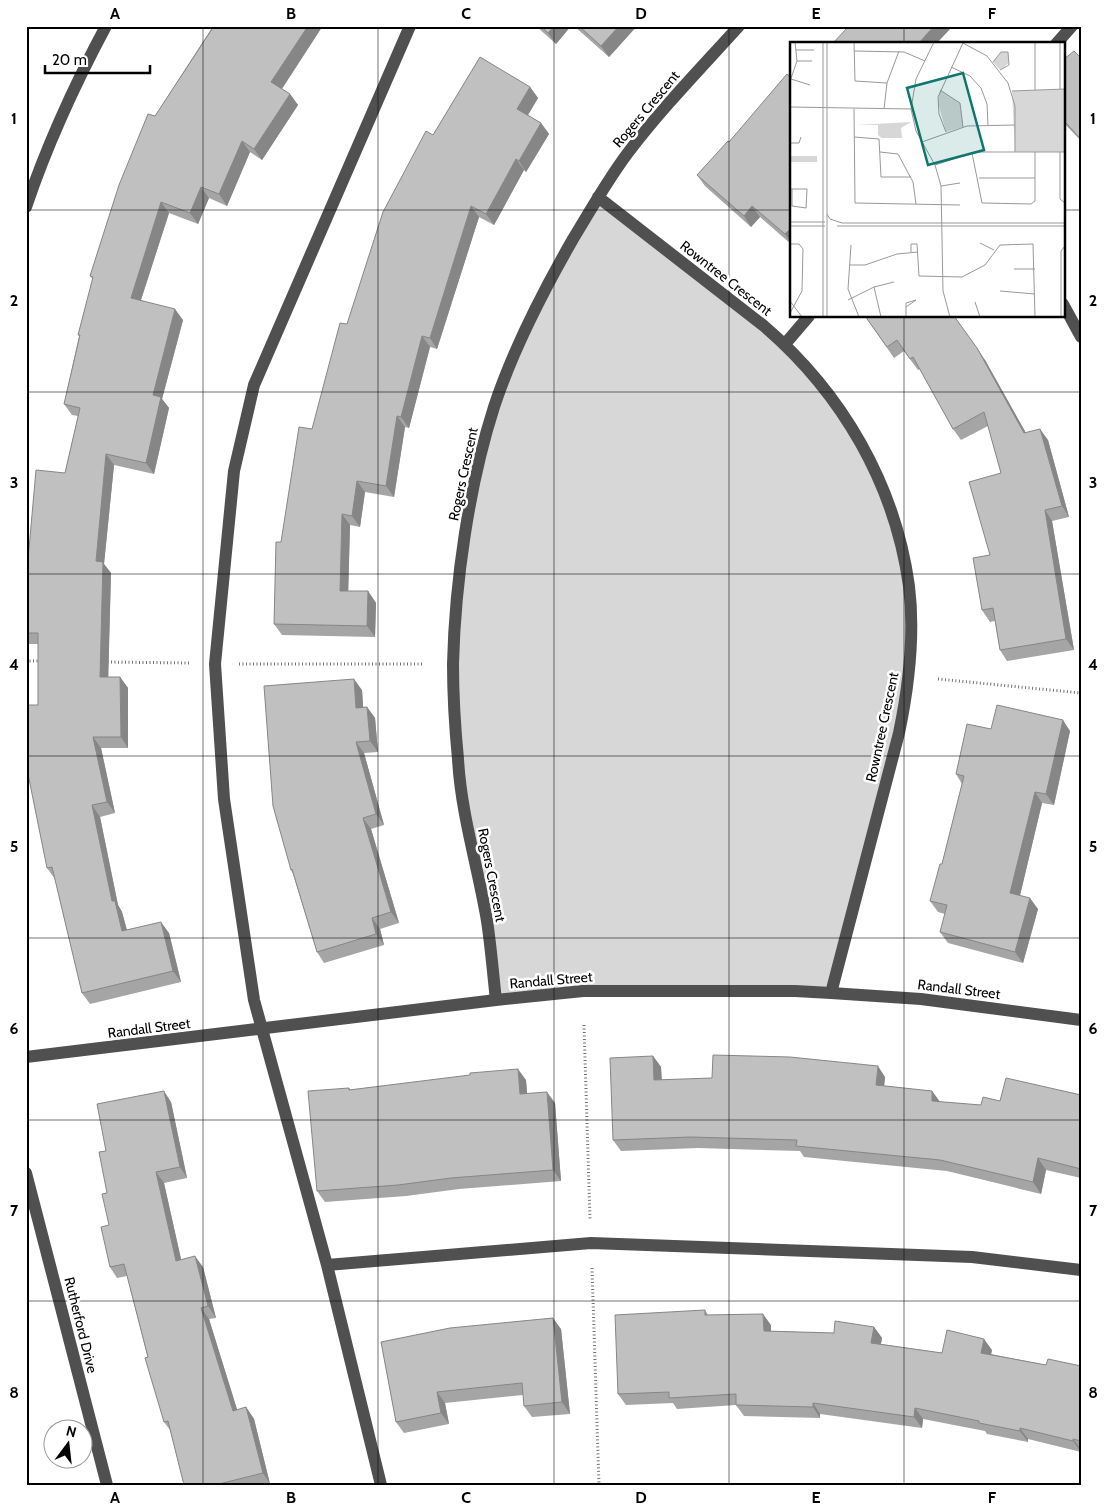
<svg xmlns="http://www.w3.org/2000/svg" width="1107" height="1511" font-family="Cabin,sans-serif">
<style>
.green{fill:#d7d7d7}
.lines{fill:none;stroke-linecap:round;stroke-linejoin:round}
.path{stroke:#727272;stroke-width:3;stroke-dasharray:1 2.5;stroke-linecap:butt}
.minor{stroke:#505050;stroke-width:12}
.wall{fill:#a5a5a5}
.shaded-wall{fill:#868686}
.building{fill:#c0c0c0;stroke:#868686}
.grid{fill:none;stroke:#000;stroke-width:1;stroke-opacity:0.55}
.labels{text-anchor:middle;stroke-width:5;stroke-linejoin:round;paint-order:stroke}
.street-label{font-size:14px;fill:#000;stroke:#fff}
.inset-road{fill:none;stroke:#999;stroke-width:1}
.view{fill:#0f766e;fill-opacity:0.15;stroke:#0f766e;stroke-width:2.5}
.inset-edge{fill:none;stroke:#000;stroke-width:2.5}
.neatline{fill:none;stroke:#000;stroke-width:2}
.grid-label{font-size:16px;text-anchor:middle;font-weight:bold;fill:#000}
</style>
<rect width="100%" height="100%" fill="#fff"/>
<!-- green -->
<path class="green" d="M598 197 764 326 849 423 901 540 909 676 831 993 754 991 496 1000 464 811 453 665 468 521 513 357Z"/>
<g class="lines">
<!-- path -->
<path class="path" d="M26 661H41
M104 662 191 663
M239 664H424
M938 679 1081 693
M584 1025 590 1219
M592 1268 599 1485"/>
<!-- minor -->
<path class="minor" d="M1056 44 1072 26
M598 197 764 326C842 393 895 484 909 586 915 635 909 685 899 733L831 993
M26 207C47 145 75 84 106 26
M1063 304 1081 337
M785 344 809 316
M496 1000C493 974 491 947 487 921 478 867 461 814 458 759 455 728 453 695 453 664 455 582 469 485 494 407 513 349 542 293 573 239 590 211 607 181 627 154 661 109 701 68 739 26
M26 1057 496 1000 583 991H795L831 993 921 999 1081 1020
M26 1173 107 1485
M327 1265 591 1243 972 1257 1081 1270
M381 1485 327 1265 254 1000 224 799 215 664 234 471 254 385 410 26"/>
</g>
<!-- wall -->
<path class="wall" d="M213 26 322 27 282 89 290 94 298 105 262 160 250 152 227 206 209 198 198 224 169 213 141 300 183 320 162 399 169 408 154 474 114 465 104 564 111 573 108 677H120L128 688V748H101L115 813 100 817 118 905 122 912 127 930 169 933 181 982 90 1004 82 993 55 879 47 868 38 705V644H26V559L28 560 65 473 78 416 72 415 64 404 79 336 78 335 93 279 90 276 155 116Z
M536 26H571L556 44Z
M574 26H637L609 57Z
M1081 58V141L1063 122V60Z
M791 77V244L760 217 751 227 705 186 697 175Z
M530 87 538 98 528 115 541 123 549 134 526 172 524 170 494 225 479 217 437 349 430 347 409 428 405 427 394 497 365 492 360 527 350 525 348 591H368L376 603 375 637 282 635 274 624 281 542 312 429 347 324 433 135Z
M865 316 985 360 1026 433 1048 440 1069 517 1052 521 1074 650 1007 661 1000 650 995 621 990 622 982 610 1001 473 988 426 961 440 953 429 920 369 918 370 904 351 894 358Z
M362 690 363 707H367L375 718 378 752 364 753 384 825 371 829 399 923 380 929 384 945 324 963 317 952 293 874 291 870Z
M991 729 1070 731 1054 805 1042 803 1020 895 1038 909 1023 963 948 943 940 932 945 914 938 912 930 901 942 864 962 784 956 774Z
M653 1056 661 1067 662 1080 885 1077 884 1086 932 1091 940 1102 981 1105 1000 1101 1081 1095V1178L1046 1170 1041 1194 947 1171 804 1157 800 1151 698 1148 621 1151 613 1140Z
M526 1080 527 1094 555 1103 561 1181 459 1189 406 1196 325 1202 317 1191 349 1088 351 1090Z
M171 1102 187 1178 164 1183 181 1260 203 1267 216 1318 209 1319 237 1410 246 1407 254 1419 270 1484 266 1485H184L170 1430 164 1422 127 1276 117 1278 110 1267 109 1225 107 1193 106 1151Z
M705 1310 708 1315 771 1325V1331L834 1333 874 1327 882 1338 881 1344 942 1353 992 1350 991 1354 1046 1365 1081 1366V1452L1028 1439V1442L987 1434 985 1431 923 1419 922 1428 820 1414V1418L744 1416 736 1405 677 1409 673 1403 626 1405 618 1394Z
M561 1329 570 1414 532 1417 524 1406 523 1395 445 1403 449 1424 404 1433 396 1422 381 1342Z"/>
<!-- shaded-wall -->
<path class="shaded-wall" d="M308 26 322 27 279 93 271 82Z
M554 26H571L556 44 548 33Z
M619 26H637L609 57 601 46Z
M934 26H951L952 27 936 44H918Z
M952 26H957L954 29Z
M530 87 538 98 525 120 517 109Z
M290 94 298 105 262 160 254 149Z
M541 123 549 134 526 172 519 161Z
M242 141 250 152 227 206 219 194Z
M516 159 524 170 494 225 486 214Z
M201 187 209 198 198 224 190 213Z
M161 202 169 213 138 309 131 298Z
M471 206 479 217 437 349 430 338Z
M752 206 760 217 751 227 744 216Z
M791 228V243L785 234Z
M175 309 183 320 162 399 169 408 154 474 146 463 153 395Z
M422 336 430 347 409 428 401 417Z
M977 348 985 360 1032 444 1024 433Z
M397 416 405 427 394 497 386 486Z
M1040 429 1048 440 1069 517 1062 506Z
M106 454 114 465 104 564 111 573 108 688 100 677 96 561Z
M357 481 365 492 360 527 352 516Z
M1045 510 1052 521 1074 650 1066 639Z
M342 514 350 525 348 602 340 591Z
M368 591 376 603 375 637 367 626Z
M120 677 128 688V748L121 737Z
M354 679 362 690 364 719 356 708Z
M367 707 375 718 378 752 370 741Z
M1063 720 1070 731 1054 805 1046 794Z
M93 737 101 748 115 813 107 802Z
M356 742 364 753 384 825 376 814Z
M1035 792 1042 803 1018 904 1010 893Z
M92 805 100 817 118 905 122 912 130 942 122 931 112 901Z
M363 818 371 829 399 923 391 912Z
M1030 898 1038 909 1023 963 1015 952Z
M372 918 380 929 384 945 376 934Z
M161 922 169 933 181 982 173 971Z
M653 1056 661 1067 662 1092 654 1080Z
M878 1066 885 1077 883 1097 876 1085Z
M518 1069 526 1080 528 1105 520 1094Z
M164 1091 171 1102 187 1178 180 1167Z
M932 1091 940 1102 932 1101Z
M547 1092 555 1103 561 1181 553 1170Z
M1038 1158 1046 1170 1041 1194 1033 1182Z
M156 1172 164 1183 184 1272 176 1261Z
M195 1256 203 1267 216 1318 208 1306Z
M201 1308 209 1319 241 1422 233 1411Z
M763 1314 771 1325V1342L764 1331Z
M553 1318 561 1329 570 1414 562 1402Z
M874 1327 882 1338 879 1354 871 1343Z
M984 1339 992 1350 989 1364 981 1353Z
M437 1392 445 1403 449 1424 441 1413Z
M813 1403 820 1414V1418L813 1407Z
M246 1407 254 1419 270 1484 263 1473Z
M915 1408 923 1419 922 1428 914 1417Z
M1020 1428 1028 1439V1442L1020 1431Z
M1073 1439 1081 1449V1452L1073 1441Z"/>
<!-- building -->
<path class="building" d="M214 26H308L271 82 290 94 254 149 242 141 219 194 201 187 190 213 161 202 131 298 175 309 153 395 161 397 146 463 106 454 96 561 103 562 100 677H120L121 737H93L107 802 92 805 112 901H115L122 931 161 922 173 971 82 993 52 867 47 868 26 764V705H38V633H26V559L28 560 36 470 65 473 80 408 64 404 80 335H78L93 277 90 276 119 185 148 114 155 116Z
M541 26H554L548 33Z
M579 26H619L601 46Z
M849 26H934L918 44H832Z
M1074 51 1081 58V139L1063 120V60Z
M480 57 530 87 517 109 541 123 519 161 516 159 486 214 471 206 430 338 422 336 401 417 397 416 386 486 357 481 352 516 342 514 340 591H368L367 626 274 624 276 542H281L299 427 312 429 340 323 347 324 383 212 426 131 433 135Z
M787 74 791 77V228L785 234 752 206 744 216 697 175 728 141 729 142Z
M865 316H954L977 348 1024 433 1040 429 1062 506 1045 510 1066 639 1000 650 993 608 982 610 973 558 990 555 969 482 1001 473 984 412 953 429 913 357 910 359 897 340 887 347Z
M354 679 356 708 367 707 370 741 356 742 376 814 363 818 391 912 372 918 376 934 317 952 292 869 291 870 273 806 264 686Z
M997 705 1063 720 1046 794 1035 792 1010 893 1030 898 1015 952 940 932 947 905 930 901 940 864H942L964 776 956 774 967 724 991 729Z
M713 1055 790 1057 878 1066 876 1085 932 1091V1101L981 1105 983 1097 1000 1101 1006 1078 1081 1095V1169L1038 1158 1033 1182 940 1160 796 1146 797 1140 690 1137 613 1140 610 1058 653 1056 654 1080 712 1078Z
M518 1069 520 1094 547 1092 553 1170 451 1178 398 1185 317 1191 308 1091 349 1088V1090L470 1075V1073Z
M164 1091 180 1167 156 1172 176 1261 195 1256 208 1306 201 1308 233 1411 246 1407 263 1473 215 1485H184L168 1421 164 1422 145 1358 148 1357 124 1264 110 1267 101 1227 109 1225 102 1194 107 1193 99 1152 106 1151 97 1104Z
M705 1310V1315L763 1314 764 1331 834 1333 835 1321 874 1327 871 1343 942 1353 947 1330 984 1339 981 1353 1046 1365 1048 1359 1081 1366V1441L1073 1439V1441L1020 1428V1431L979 1423V1421L915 1408 914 1417 813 1403V1407L736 1405V1394L669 1398V1392L618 1394 615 1315Z
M553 1318 562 1402 524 1406 522 1383 437 1392 441 1413 396 1422 381 1342 450 1328Z"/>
<!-- grid -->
<path class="grid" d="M203 26V1485M378 26V1485M554 26V1485M729 26V1485M904 26V44M26 210H791M1063 210H1081M904 316V1485M26 392H1081M26 574H1081M26 756H1081M26 938H1081M26 1120H1081M26 1301H1081"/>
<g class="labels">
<!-- street labels -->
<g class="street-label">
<text transform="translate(646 109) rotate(-50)" y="5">Rogers Crescent</text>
<text transform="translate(726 278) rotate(38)" y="5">Rowntree Crescent</text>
<text transform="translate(463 474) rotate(-78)" y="5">Rogers Crescent</text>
<text transform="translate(882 727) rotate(-78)" y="5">Rowntree Crescent</text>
<text transform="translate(492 875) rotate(79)" y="5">Rogers Crescent</text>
<text transform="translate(551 980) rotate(-5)" y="5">Randall Street</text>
<text transform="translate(959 989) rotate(7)" y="5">Randall Street</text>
<text transform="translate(149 1028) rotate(-7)" y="5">Randall Street</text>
<text transform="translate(81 1325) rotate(76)" y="5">Rutherford Drive</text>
</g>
</g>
<!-- overview -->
<g transform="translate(790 42)">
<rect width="275" height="275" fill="#fff"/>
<path d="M211 10H218L219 21 210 28 203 20ZM275 47V110H225L222 49ZM150 48 170 61 173 85 156 90 148 60ZM121 80 111 86 112 96H92L88 93V83H66ZM0 114H27V120H0Z" fill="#d7d7d7"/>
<path class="inset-road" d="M33 0V275M64 0 65 39 97 41M144 0 126 37 121 67 126 89 145 123 151 144 153 249 160 275M171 0 197 14 218 41 225 64V110M270 0V47M6 8H24M64 9 114 10 135 19M7 19H22M203 20 211 10H218L219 23 210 28M161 25 180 34 191 46 197 62 198 83M1 37 20 43M0 39 7 19 5 0M150 48 170 61 173 85M245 48V0M222 49 275 47M0 65 121 67M64 67 65 161 170 163M94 67 97 41 109 9M156 90 149 72 148 55 173 1M64 95 89 97 91 135H121M132 100 177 84 225 83M0 101H9L11 95M90 110 108 112 123 140 126 162M270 110V157L275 161M182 111 192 161 241 162 245 159V110M145 123 185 110H275M189 136H245M151 144 170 141M0 147H17L16 166 2 164V147M37 172 40 177 52 181M0 180H35M52 181H275M0 184H35M47 184H275M190 201 204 208M0 202H9L13 207 12 249 0 271M61 203 58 247 69 275M121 210V202H127L129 234 172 235 195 223 210 203 243 202 245 275M59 223H75L107 212 128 210M224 227H245M84 245 91 275M210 249 245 252M58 258 84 245 104 240M0 259 12 275M185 260 190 275M37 275V0M116 275V261L126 258 116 265M271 275V209L275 204"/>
<path class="view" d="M173 31 194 108 138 123 117 46Z"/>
<rect width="275" height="275" class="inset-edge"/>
</g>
<!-- border -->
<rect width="1107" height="1511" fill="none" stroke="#ffffff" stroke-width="55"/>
<!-- north arrow -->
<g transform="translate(68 1444) rotate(15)"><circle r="24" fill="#ffffff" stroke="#999999"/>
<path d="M0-4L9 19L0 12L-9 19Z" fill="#000000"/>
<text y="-8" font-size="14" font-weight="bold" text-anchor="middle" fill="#000000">N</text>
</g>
<!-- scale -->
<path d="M45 65v8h105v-8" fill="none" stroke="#000000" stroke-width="2.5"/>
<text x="52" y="65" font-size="15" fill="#000000" stroke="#ffffff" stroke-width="4" paint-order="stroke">20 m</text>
<rect x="28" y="28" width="1052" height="1456" class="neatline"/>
<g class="grid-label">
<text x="115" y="19">A</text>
<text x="291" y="19">B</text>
<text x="466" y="19">C</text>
<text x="641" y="19">D</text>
<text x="816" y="19">E</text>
<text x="992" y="19">F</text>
<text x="14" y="124">1</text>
<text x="1093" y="124">1</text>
<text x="14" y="306">2</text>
<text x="1093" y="306">2</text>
<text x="14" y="488">3</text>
<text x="1093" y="488">3</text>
<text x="14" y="670">4</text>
<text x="1093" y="670">4</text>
<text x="14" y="852">5</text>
<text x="1093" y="852">5</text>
<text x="14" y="1034">6</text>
<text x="1093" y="1034">6</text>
<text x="14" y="1216">7</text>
<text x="1093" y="1216">7</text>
<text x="14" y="1398">8</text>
<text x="1093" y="1398">8</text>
<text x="115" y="1503">A</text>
<text x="291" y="1503">B</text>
<text x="466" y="1503">C</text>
<text x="641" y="1503">D</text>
<text x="816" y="1503">E</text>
<text x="992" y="1503">F</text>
</g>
</svg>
